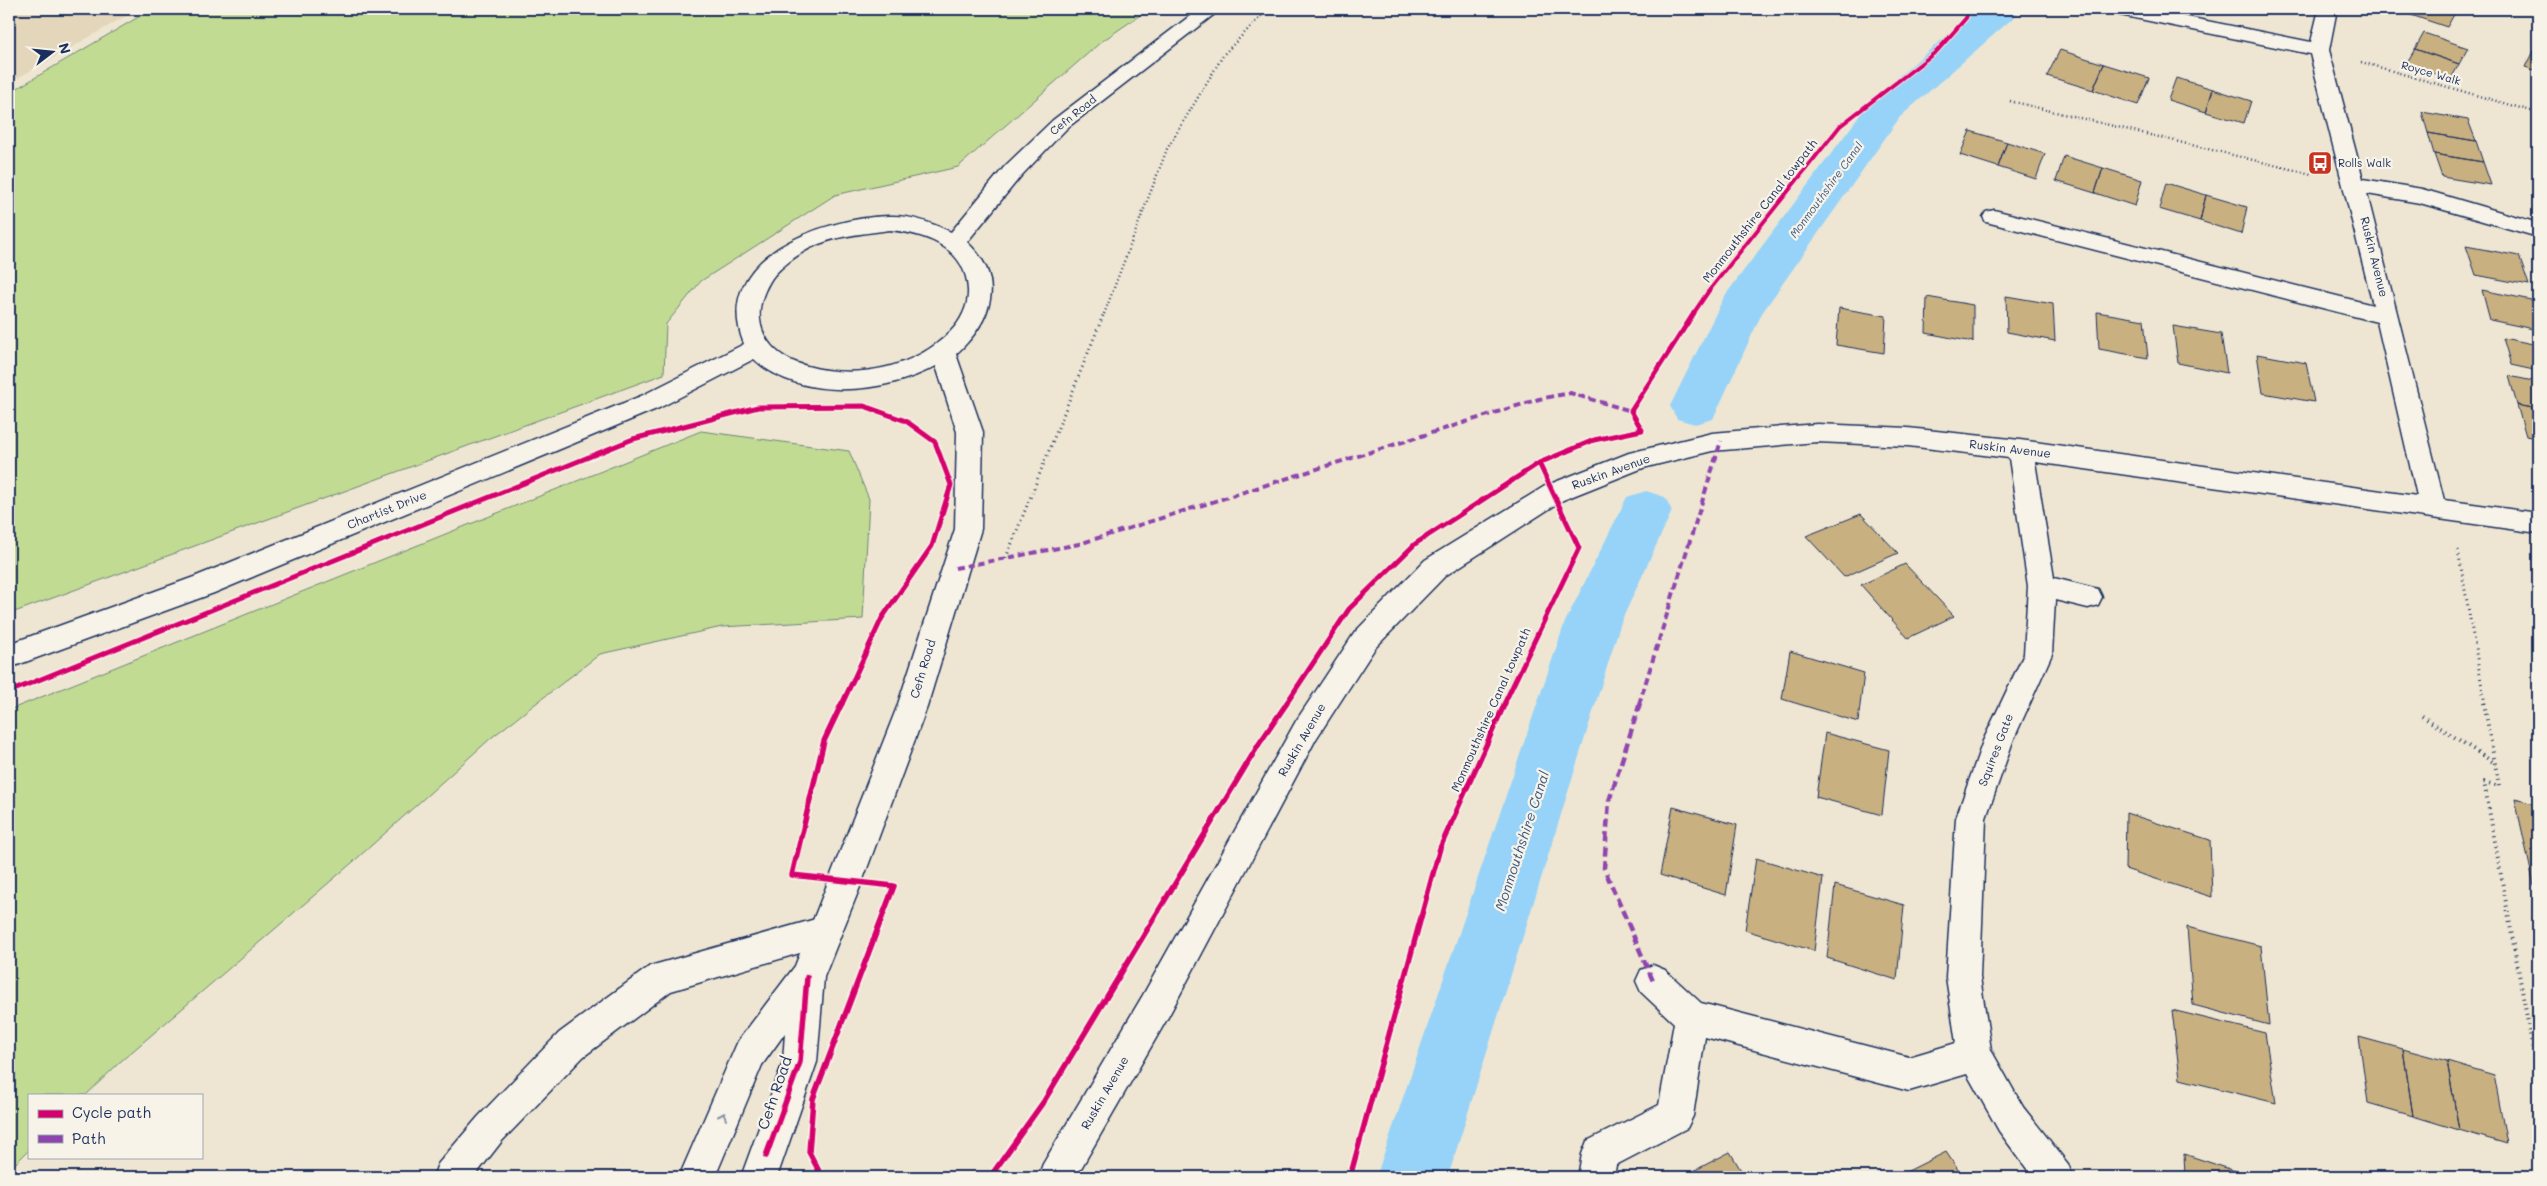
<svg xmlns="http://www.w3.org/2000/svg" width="2547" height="1186" font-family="Mali,sans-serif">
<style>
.built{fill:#e3d6ba}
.green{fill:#c2db92;stroke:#6e8578}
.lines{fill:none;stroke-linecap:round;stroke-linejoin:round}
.canal{fill:#97d3f8;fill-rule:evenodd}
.building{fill:#c9b080;stroke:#1b2f5e}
.minor-casing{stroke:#1b2f5e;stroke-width:3}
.major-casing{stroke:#1b2f5e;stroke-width:3}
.path-far2{stroke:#1b2f5e;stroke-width:2.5;stroke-dasharray:1 3;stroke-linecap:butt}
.path-far1{stroke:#1b2f5e;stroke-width:3;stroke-dasharray:1 4;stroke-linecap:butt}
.path{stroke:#1b2f5e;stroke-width:4;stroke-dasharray:1 4.5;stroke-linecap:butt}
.minor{fill:#f7f3e8;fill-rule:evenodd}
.major{fill:#f7f3e8;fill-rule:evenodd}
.quiet-far1{stroke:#8e44ad;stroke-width:4;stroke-dasharray:7 4;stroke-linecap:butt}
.quiet{stroke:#8e44ad;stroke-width:4.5;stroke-dasharray:9 4.5;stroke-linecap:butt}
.cycleway-far2-casing{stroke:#f7f3e8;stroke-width:6}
.cycleway-far1-casing{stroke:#f7f3e8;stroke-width:8}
.cycleway-casing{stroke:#f7f3e8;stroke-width:9}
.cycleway-far2{stroke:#d6006c;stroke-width:4}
.cycleway-far1{stroke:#d6006c;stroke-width:5}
.cycleway{stroke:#d6006c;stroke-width:5.5}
.oneway{stroke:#8991a3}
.labels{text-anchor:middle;stroke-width:4.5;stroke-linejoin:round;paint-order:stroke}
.far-street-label{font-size:11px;fill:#1b2f5e;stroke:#f7f3e8}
.far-poi-label{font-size:11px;fill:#1b2f5e;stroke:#f7f3e8;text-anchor:start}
.far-water-label{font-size:11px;font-style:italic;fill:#3a5884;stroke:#f7f3e8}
.street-label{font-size:12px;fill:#1b2f5e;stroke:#f7f3e8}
.water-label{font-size:14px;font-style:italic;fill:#3a5884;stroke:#f7f3e8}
.near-street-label{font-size:15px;fill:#1b2f5e;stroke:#f7f3e8}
</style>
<rect width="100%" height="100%" fill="#eee6d3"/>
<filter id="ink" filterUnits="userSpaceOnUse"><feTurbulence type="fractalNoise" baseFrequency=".02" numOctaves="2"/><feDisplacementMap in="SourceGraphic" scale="10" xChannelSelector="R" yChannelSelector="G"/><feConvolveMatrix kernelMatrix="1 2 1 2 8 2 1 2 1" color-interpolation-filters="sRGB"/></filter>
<g filter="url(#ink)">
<!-- built -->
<path class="built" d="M9 9H138L9 83Z"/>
<!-- green -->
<path class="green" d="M152 9H1149L1101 42 958 167 835 195 701 281 666 324 664 374 9 614V93Z
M701 431 849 451 869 499 863 619 722 627 600 654 491 738 353 862 120 1062 86 1095H29V1150L9 1170V710Z"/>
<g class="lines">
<!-- canal -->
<path class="canal" d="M1978 9H2020L2014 17 1900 117 1762 313 1713 419 1695 424 1677 419 1670 406 1724 297 1872 99Z
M1646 491 1665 497 1672 511 1621 622 1448 1177H1376L1565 622 1627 497Z"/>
</g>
<!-- building -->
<path class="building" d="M103 9H128L120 14Z
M2400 9H2450L2456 11 2447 27 2399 11Z
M2424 33 2468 48 2459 64 2415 49Z
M2535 47 2538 48V71L2525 67Z
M2415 49 2459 64 2451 79 2406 64Z
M2060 50 2104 64 2093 90 2047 76Z
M2104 64 2149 78 2138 105 2093 90Z
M2176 78 2213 89 2206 112 2168 100Z
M2213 89 2251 101 2244 123 2206 112Z
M2422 112 2468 120 2476 141 2428 133Z
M1970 131 2007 142 1998 167 1960 155Z
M2428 133 2476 141 2483 162 2434 154Z
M2007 142 2045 154 2036 179 1998 167Z
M2434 154 2483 162 2491 185 2442 177Z
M2064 156 2103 168 2095 193 2056 181Z
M2103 168 2142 180 2135 206 2095 193Z
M2166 183 2206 195 2200 221 2159 209Z
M2206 195 2247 207 2241 234 2200 221Z
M2466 246 2519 256 2529 285 2476 275Z
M2482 290 2536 301 2538 309V330L2490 320Z
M2006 296 2053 304 2055 341 2007 332Z
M1927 297 1973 305V342L1926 333Z
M1839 308 1886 316 1884 353 1836 345Z
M2097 312 2144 320 2148 358 2099 349Z
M2173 326 2221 334 2227 373 2178 363Z
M2503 338 2538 345V371L2511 365Z
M2257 354 2306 363 2314 402 2263 393Z
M2509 376 2538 382V409L2517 405Z
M2517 405 2538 409V438L2526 436Z
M1861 514 1898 553 1844 577 1806 536Z
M1905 564 1954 616 1908 638 1861 585Z
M1790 651 1864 673 1858 722 1782 699Z
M1825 733 1889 750 1882 815 1816 797Z
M2515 799 2538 805V886L2534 885Z
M1673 807 1737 825 1726 895 1660 875Z
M2126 813 2210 840 2212 897 2125 869Z
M1756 858 1823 878 1814 951 1745 930Z
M1835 885 1904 905 1897 980 1827 958Z
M2187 927 2261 946 2269 1025 2193 1005Z
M2172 1010 2265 1033 2276 1103 2180 1079Z
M2359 1037 2403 1049 2413 1116 2368 1103Z
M2403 1049 2447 1061 2459 1130 2413 1116Z
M2447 1061 2494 1075 2507 1144 2459 1130Z
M1730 1152 1745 1177H1682Z
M1946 1152 1963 1177H1896Z
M2184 1154 2254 1177H2185Z"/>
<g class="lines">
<defs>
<path id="minor" d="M2110 9H2147L2311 42 2319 9H2337L2329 50 2363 179 2422 189 2538 223V237L2420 203 2367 194 2444 500 2538 513V533L2035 462 2054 578 2098 589 2102 597 2098 605 2088 608 2055 600 2052 654 2013 741 1986 818 1980 977 1991 1050 2023 1107 2068 1164 2073 1177H2033L1999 1131 1967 1074 1909 1091 1705 1037 1693 1116 1687 1128 1616 1165 1614 1177H1578L1582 1154 1587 1141 1659 1105 1674 1023 1641 992 1636 981 1641 970 1653 965 1665 970 1701 1003 1909 1057 1956 1043 1946 977 1956 818 1983 741 2024 654 2028 586 2009 458 1908 446 1817 442 1712 451 1643 468 1563 500 1445 576 1375 648 1316 739 1167 1019 1076 1177H1038L1043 1164 1143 995 1296 721 1355 632 1425 560 1545 486 1629 453 1712 433 1817 424 1908 428 2020 440 2417 496 2377 322 1994 224 1986 222 1983 217 1986 212 1994 210 2373 305 2310 54 2120 15 2113 13Z
M826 916 837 920 842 931 837 942 671 991 583 1057 502 1141 474 1177H433L438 1164 478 1117 559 1033 650 966Z"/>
<path id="major" d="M1199 9H1221L1067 128 1021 176 967 242C1007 279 992 321 956 354L983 432 981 529 927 707 862 882 824 977 817 1062 777 1177H741L783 1062 785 1033 762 1065 715 1177H679L738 1041 795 966 897 707 955 529 957 432 936 366C886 394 799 402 754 359L659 408 214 593 9 668V644L194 577 641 396 744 344C709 257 823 218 889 216 911 215 932 223 951 232L1005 166 1053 120ZM890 230C927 234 966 248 968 290 969 305 961 321 951 331 915 368 857 380 807 366 766 356 747 321 769 283 775 271 792 259 803 252 829 236 860 234 890 230Z"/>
</defs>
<!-- minor casing -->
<use href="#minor" class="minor-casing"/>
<!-- major casing -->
<use href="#major" class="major-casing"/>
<!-- path-far2 -->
<path class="path-far2" d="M2361 62 2538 113
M2010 101 2311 174
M1104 314 1167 149 1224 54 1268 9"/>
<!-- path-far1 -->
<path class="path-far1" d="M2458 550 2485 704
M1006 558 1104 313"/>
<!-- path -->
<path class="path" d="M2484 703 2499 786 2484 782 2538 1078
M2422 716 2496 764"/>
<!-- minor -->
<use href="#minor" class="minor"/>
<!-- major -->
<use href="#major" class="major"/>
<!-- quiet-far1 -->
<path class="quiet-far1" d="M955 568 1079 544 1539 399 1570 393 1631 411
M1639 704 1721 441"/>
<!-- quiet -->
<path class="quiet" d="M1640 703 1609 801 1604 868 1653 981"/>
<defs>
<path id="cycleway-far2" d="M1693 314 1708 292 1840 126 1937 51 1966 18 1969 9"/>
<path id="cycleway-far1" d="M9 692 633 439 758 407 864 406 906 421 935 442 951 485 932 546 882 618 842 704
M1286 704 1349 609 1415 544 1539 463
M1504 704 1579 548 1539 463 1594 440 1642 430 1631 411 1694 313"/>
<path id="cycleway" d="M766 1156 800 1062 807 977
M822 1177 809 1152 813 1099 894 886 792 875 824 741 842 703
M990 1177 1044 1101 1259 744 1287 703
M1350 1177 1440 848 1505 703"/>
</defs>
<!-- cycleway-far2 casing -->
<use href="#cycleway-far2" class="cycleway-far2-casing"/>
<!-- cycleway-far1 casing -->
<use href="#cycleway-far1" class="cycleway-far1-casing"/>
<!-- cycleway casing -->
<use href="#cycleway" class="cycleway-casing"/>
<!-- cycleway-far2 -->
<use href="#cycleway-far2" class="cycleway-far2"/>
<!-- cycleway-far1 -->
<use href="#cycleway-far1" class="cycleway-far1"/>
<!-- cycleway -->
<use href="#cycleway" class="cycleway"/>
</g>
<!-- one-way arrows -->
<defs><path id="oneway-chevron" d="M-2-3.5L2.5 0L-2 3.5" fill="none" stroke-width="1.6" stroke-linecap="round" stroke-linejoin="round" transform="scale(1.25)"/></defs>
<use class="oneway" href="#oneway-chevron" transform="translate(723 1116) rotate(-66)"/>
</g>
<!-- icons -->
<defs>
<symbol id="bus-square" viewBox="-11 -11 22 22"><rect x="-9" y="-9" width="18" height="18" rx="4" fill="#c8321e" stroke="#f7f3e8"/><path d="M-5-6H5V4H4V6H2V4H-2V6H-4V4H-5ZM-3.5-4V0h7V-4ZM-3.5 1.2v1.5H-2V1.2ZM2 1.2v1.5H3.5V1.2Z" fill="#fff"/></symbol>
</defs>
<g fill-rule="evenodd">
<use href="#bus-square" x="2306" y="149" width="28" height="28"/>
</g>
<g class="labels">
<!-- far-street labels -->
<g class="far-street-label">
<text transform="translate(2431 73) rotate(16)" y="4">Royce Walk</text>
<text transform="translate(1073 115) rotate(-39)" y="4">Cefn Road</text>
</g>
<!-- far-poi labels -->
<g class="far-poi-label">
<text x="2338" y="167">Rolls Walk</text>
</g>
<!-- far-water labels -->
<g class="far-water-label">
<text transform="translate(1826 190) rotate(-54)" y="4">Monmouthshire Canal</text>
</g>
<!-- street labels -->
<g class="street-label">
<text transform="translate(1760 211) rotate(-52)" y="4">Monmouthshire Canal towpath</text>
<text transform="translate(2374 257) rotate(76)" y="4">Ruskin Avenue</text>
<text transform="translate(2010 449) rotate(7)" y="4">Ruskin Avenue</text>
<text transform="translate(1611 472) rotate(-20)" y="4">Ruskin Avenue</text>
<text transform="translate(387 510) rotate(-22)" y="4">Chartist Drive</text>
<text transform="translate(923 669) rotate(-73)" y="4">Cefn Road</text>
<text transform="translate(1491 710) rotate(-66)" y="4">Monmouthshire Canal towpath</text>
<text transform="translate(1302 740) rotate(-60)" y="4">Ruskin Avenue</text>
<text transform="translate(1996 750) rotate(-69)" y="4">Squires Gate</text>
<text transform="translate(1105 1093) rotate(-60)" y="4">Ruskin Avenue</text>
</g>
<!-- water labels -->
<g class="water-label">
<text transform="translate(1522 841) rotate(-72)" y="5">Monmouthshire Canal</text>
</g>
<!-- near-street labels -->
<g class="near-street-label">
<text transform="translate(775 1093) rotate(-71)" y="5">Cefn Road</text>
</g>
</g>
<!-- margin -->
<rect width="2547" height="1186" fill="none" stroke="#f7f3e8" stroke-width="30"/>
<rect x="15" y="15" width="2517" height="1156" fill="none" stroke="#1b2f5e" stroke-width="2" filter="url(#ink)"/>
<!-- legend -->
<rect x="28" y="1094" width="175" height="65" fill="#f7f3e8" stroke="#9fa5b1"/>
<rect x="38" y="1110" width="25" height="8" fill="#d6006c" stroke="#9fa5b1"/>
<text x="72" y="1118" font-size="15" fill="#1b2f5e">Cycle path</text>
<rect x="38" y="1135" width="25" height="8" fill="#8e44ad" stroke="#9fa5b1"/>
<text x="72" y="1144" font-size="15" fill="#1b2f5e">Path</text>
<!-- north arrow -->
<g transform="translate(52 52) rotate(74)" stroke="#f7f3e8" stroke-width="4" paint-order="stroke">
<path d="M0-4L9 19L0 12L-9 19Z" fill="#1b2f5e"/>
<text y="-8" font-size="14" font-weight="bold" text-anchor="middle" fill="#1b2f5e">N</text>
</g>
</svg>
